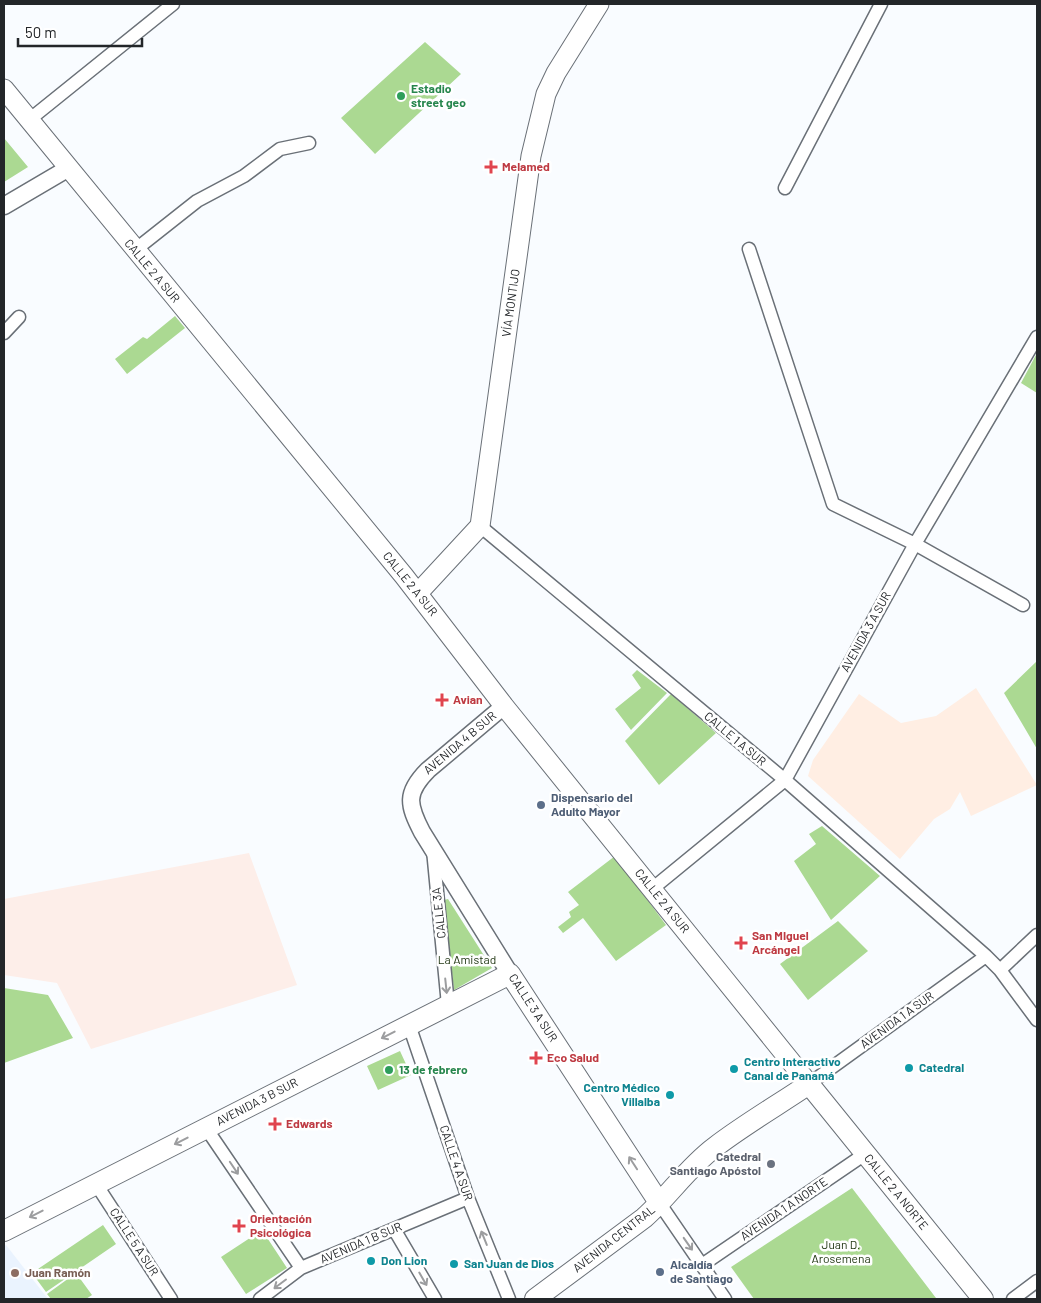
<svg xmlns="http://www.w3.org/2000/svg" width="1041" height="1303" font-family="Barlow,sans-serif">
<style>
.commercial{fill:#ffeee3}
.industrial{fill:#fdeee9}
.built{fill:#eaf3fe}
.green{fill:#abd992}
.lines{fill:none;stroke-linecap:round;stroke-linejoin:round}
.minor-casing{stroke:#6a7077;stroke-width:15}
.tertiary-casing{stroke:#6a7077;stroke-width:19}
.secondary-casing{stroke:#6a7077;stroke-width:21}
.primary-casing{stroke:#6a7077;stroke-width:22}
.minor{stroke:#fff;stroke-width:12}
.tertiary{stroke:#fff;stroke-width:16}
.secondary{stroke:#fff;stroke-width:19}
.primary{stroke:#fff;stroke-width:20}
.oneway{stroke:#9c9d9f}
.leisure-dot{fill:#2e9e5b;stroke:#fff;stroke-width:2}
.health-dot{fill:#e0444e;stroke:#fff;stroke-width:2}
.service-dot{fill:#5c6f8a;stroke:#fff;stroke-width:2}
.culture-dot{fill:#0f9aa8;stroke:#fff;stroke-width:2}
.worship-dot{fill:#6b7280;stroke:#fff;stroke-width:2}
.education-dot{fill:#8d6e63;stroke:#fff;stroke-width:2}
.labels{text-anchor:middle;stroke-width:5;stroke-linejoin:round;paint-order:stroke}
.leisure-label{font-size:12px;font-weight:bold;fill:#27864d;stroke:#fff;text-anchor:start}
.health-label{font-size:12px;font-weight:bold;fill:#be3a42;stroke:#fff;text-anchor:start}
.street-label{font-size:12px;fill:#232629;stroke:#fff}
.service-label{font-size:12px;font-weight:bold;fill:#4e5e75;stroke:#fff;text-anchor:start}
.park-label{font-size:12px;fill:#233815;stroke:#fff}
.culture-label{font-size:12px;font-weight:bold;fill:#0d838f;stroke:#fff;text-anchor:start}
.worship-label{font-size:12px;font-weight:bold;fill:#5b616d;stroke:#fff;text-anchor:end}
.education-label{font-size:12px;font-weight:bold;fill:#785e54;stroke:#fff;text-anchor:start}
</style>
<rect width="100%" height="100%" fill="#f9fcff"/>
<!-- commercial -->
<path class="commercial" d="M976 688 1037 785 971 816 960 792 950 809 934 819 900 859 808 776 813 760 859 694 901 723 936 716Z"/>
<!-- industrial -->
<path class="industrial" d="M249 853 297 985 91 1049 57 983 4 975V899Z"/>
<!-- built -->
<path class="built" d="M6 1245 48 1299H4V1246Z"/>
<!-- green -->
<path class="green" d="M425 42 461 74 375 154 341 118Z
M4 138 28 167 4 182Z
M175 316 185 328 127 374 115 359 143 337 147 339Z
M1037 353V393L1021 383Z
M1037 661V749L1004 693Z
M637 670 667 693 631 730 615 709 641 688 632 675Z
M671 694 716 733 659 785 625 741Z
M822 826 880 876 831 920 794 861 816 844 809 834Z
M615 856 666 925 616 961 583 918 563 933 558 927 571 917 569 912 579 905 568 892Z
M448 899 492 968 454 990 444 900Z
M838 921 868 951 808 1000 780 964Z
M4 988 48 995 73 1038 4 1063Z
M400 1051 411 1075 378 1090 367 1066Z
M852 1188 936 1298 754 1299 731 1267Z
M103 1225 116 1244 46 1292 32 1273Z
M262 1230 287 1268 246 1294 221 1257Z
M76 1273 92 1295 86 1299H51L47 1294Z"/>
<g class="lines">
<defs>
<path id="minor" d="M29 120 173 4
M785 188 881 4
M749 249 833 504 915 544 1023 605
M135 250 197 201 244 176 280 149 309 143
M4 333 19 317
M480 526 785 780 986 956 1000 970 1037 1020
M433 850 448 1005
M652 889 785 780 915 544 1037 337
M1000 970 1037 935
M409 1025 468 1198 509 1299
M809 1084 986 956
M206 1128 301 1268
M96 1184 171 1299
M660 1204 725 1299
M394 1229 435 1299
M702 1265 865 1154
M260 1299 301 1268 468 1198
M1013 1299 1037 1281"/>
<path id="tertiary" d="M4 206 67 169
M504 706 428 770C405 793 408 805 422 832L510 974"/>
<path id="secondary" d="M4 89 404 576 504 706 809 1084
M418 593 480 526 531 156 546 94 556 73 599 4"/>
<path id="primary" d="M4 1231 510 974 660 1204
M535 1299 644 1218C669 1196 688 1167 715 1147 745 1124 778 1105 809 1084L983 1299"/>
</defs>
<!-- minor casing -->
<use href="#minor" class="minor-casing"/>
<!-- tertiary casing -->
<use href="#tertiary" class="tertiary-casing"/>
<!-- secondary casing -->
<use href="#secondary" class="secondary-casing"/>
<!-- primary casing -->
<use href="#primary" class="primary-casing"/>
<!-- minor -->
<use href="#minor" class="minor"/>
<!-- tertiary -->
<use href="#tertiary" class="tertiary"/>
<!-- secondary -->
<use href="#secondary" class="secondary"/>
<!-- primary -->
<use href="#primary" class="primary"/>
</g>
<!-- one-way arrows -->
<defs><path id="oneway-shaft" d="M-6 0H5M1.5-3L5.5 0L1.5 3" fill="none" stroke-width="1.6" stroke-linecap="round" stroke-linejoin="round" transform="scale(1.25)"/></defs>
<g class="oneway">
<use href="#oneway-shaft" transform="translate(446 986) rotate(84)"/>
<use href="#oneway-shaft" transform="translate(388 1035) rotate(153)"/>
<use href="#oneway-shaft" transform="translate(181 1141) rotate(153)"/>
<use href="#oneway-shaft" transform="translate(633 1163) rotate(-123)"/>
<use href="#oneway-shaft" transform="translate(234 1168) rotate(56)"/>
<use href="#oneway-shaft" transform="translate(36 1214) rotate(153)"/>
<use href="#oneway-shaft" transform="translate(484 1238) rotate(-112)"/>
<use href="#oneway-shaft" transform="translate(688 1244) rotate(55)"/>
<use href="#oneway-shaft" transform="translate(423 1279) rotate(60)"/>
<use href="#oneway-shaft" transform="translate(280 1284) rotate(143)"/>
</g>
<!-- markers -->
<g class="leisure-dot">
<circle cx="401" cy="96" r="5"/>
<circle cx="389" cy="1070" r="5"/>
</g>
<g class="health-dot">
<path d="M488.5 159.5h5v5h5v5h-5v5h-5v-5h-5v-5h5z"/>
<path d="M439.5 692.5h5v5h5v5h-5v5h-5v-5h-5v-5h5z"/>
<path d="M738.5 935.5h5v5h5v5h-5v5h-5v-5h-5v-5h5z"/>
<path d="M533.5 1050.5h5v5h5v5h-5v5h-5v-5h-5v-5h5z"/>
<path d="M272.5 1116.5h5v5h5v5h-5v5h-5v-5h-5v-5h5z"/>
<path d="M236.5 1218.5h5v5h5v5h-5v5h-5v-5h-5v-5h5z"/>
</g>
<g class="service-dot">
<circle cx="541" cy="805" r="5"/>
<circle cx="660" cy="1272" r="5"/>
</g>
<g class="culture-dot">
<circle cx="909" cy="1068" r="5"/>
<circle cx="734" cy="1069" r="5"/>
<circle cx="670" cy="1095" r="5"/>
<circle cx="371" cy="1261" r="5"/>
<circle cx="454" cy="1264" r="5"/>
</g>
<circle class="worship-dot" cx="771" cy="1164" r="5"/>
<circle class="education-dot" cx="15" cy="1273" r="5"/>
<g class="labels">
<!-- leisure labels -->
<g class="leisure-label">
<text x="411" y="93">Estadio<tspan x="411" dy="14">street geo</tspan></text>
<text x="399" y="1074">13 de febrero</text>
</g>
<!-- health labels -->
<g class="health-label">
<text x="502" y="171">Melamed</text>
<text x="453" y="704">Avian</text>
<text x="752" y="940">San MIguel<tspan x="752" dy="14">Arcángel</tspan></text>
<text x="547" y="1062">Eco Salud</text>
<text x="286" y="1128">Edwards</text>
<text x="250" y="1223">Orientación<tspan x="250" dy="14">Psicológica</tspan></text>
</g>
<!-- street labels -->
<g class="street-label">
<text transform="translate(152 271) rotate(50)" y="4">CALLE 2 A SUR</text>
<text transform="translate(511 303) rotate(-82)" y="4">VÍA MONTIJO</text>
<text transform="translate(410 584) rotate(51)" y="4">CALLE 2 A SUR</text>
<text transform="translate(866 632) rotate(-61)" y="4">AVENIDA 3 A SUR</text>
<text transform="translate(735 739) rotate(40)" y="4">CALLE 1 A SUR</text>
<text transform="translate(460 743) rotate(-40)" y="4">AVENIDA 4 B SUR</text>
<text transform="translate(662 901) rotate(51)" y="4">CALLE 2 A SUR</text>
<text transform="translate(439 913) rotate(-96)" y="4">CALLE 3A</text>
<text transform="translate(533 1008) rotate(57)" y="4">CALLE 3 A SUR</text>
<text transform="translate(897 1020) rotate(-36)" y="4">AVENIDA 1 A SUR</text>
<text transform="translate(257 1102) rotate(-27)" y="4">AVENIDA 3 B SUR</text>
<text transform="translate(456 1163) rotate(71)" y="4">CALLE 4 A SUR</text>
<text transform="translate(896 1192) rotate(51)" y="4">CALLE 2 A NORTE</text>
<text transform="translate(784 1209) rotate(-34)" y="4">AVENIDA 1 A NORTE</text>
<text transform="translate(614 1239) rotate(-38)" y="4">AVENIDA CENTRAL</text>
<text transform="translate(134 1242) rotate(57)" y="4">CALLE 5 A SUR</text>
<text transform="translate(361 1243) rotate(-23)" y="4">AVENIDA 1 B SUR</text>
</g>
<!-- service labels -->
<g class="service-label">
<text x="551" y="802">Dispensario del<tspan x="551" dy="14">Adulto Mayor</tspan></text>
<text x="670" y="1269">Alcaldía<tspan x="670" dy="14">de Santiago</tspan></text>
</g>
<!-- park labels -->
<g class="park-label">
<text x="467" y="964">La Amistad</text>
<text x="841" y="1249">Juan D.<tspan x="841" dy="14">Arosemena</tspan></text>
</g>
<!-- culture labels -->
<g class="culture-label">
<text x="744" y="1066">Centro Interactivo<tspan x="744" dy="14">Canal de Panamá</tspan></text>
<text x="919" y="1072">Catedral</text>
<text x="660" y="1092" text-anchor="end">Centro Médico<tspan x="660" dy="14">Villalba</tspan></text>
<text x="381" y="1265">Don Lion</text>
<text x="464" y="1268">San Juan de Dios</text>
</g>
<!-- worship labels -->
<g class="worship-label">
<text x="761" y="1161">Catedral<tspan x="761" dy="14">Santiago Apóstol</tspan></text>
</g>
<!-- education labels -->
<g class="education-label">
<text x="25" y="1277">Juan Ramón</text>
</g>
</g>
<!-- border -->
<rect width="1041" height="1303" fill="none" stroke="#232629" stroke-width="10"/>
<!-- scale -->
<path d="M18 38v8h124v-8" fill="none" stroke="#232629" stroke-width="2.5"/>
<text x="25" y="38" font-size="15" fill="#232629" stroke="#ffffff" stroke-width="4" paint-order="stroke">50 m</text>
</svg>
